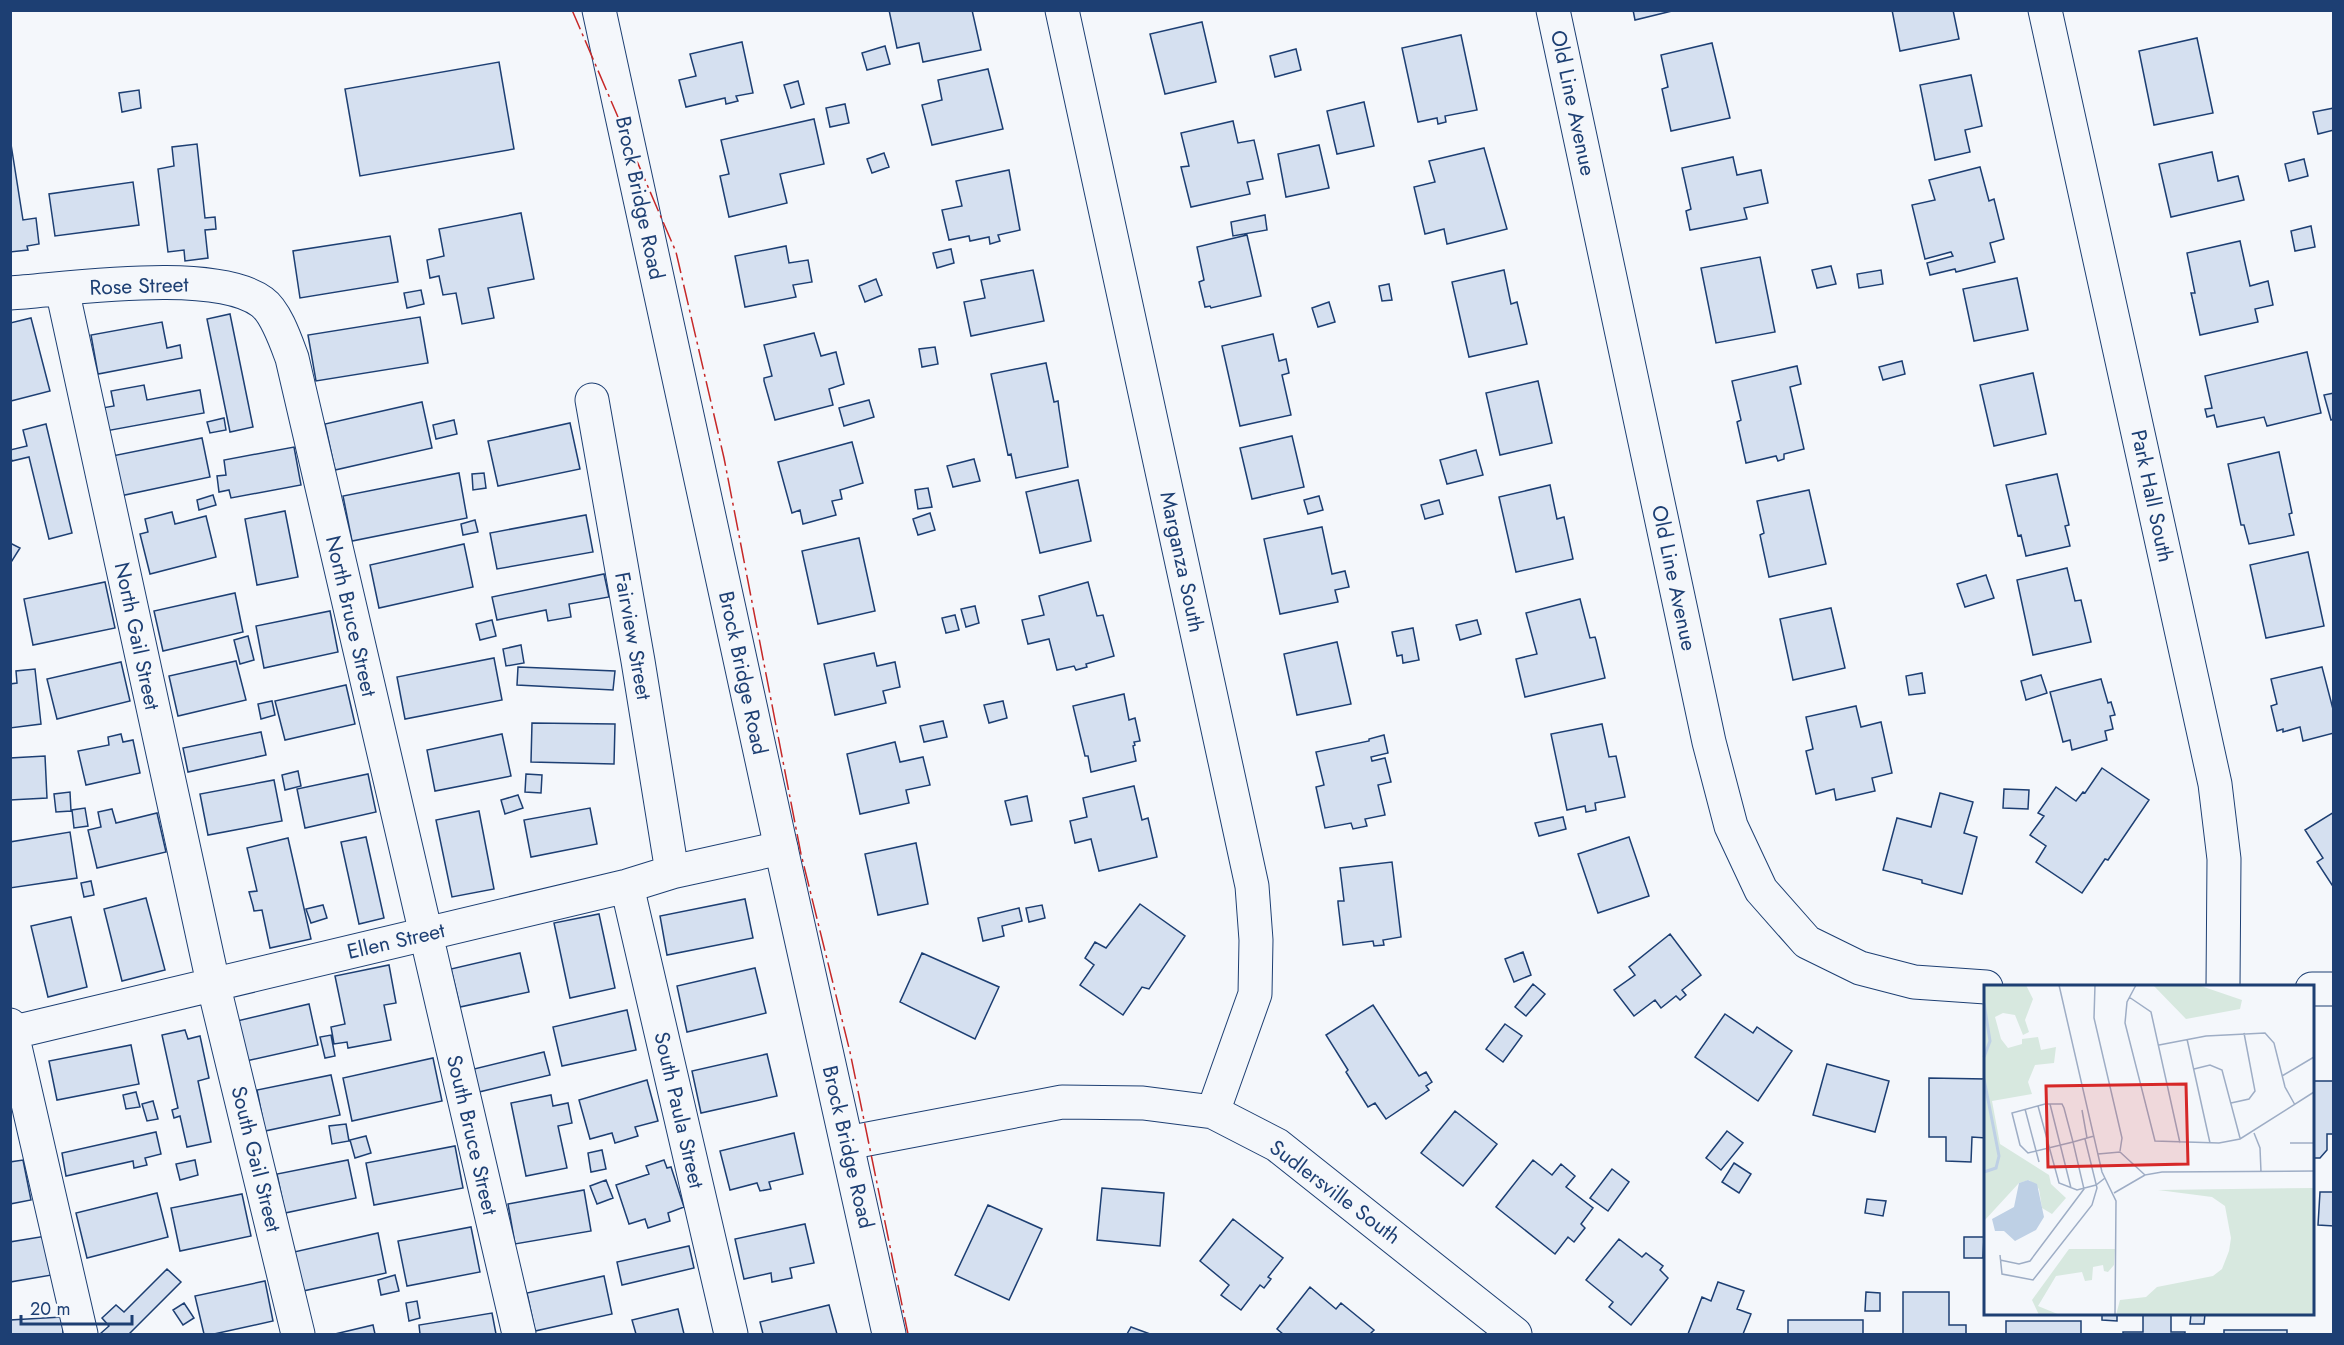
<svg xmlns="http://www.w3.org/2000/svg" width="2344" height="1345" font-family="Jost,sans-serif">
<style>
.building{fill:#d5e0f0;stroke:#1d3f73;stroke-width:1.5}
.lines{fill:none;stroke-linecap:round;stroke-linejoin:round}
.minor-casing{stroke:#1d3f73;stroke-width:35}
.tertiary-casing{stroke:#1d3f73;stroke-width:35}
.minor{stroke:#f4f7fb;stroke-width:33}
.tertiary{stroke:#f4f7fb;stroke-width:33}
.power{stroke:#c62828;stroke-width:1.5;stroke-dasharray:21 4.5 3 4.5;stroke-linecap:butt}
.labels{text-anchor:middle;stroke-width:4.5;stroke-linejoin:round;paint-order:stroke}
.street-label{font-size:21px;fill:#1d3f73;stroke:#f4f7fb}
.inset-river{fill:none;stroke:#bed0e5;stroke-width:3}
.inset-road{fill:none;stroke:#9eadc5;stroke-width:1.5}
.view{fill:#d62828;fill-opacity:0.15;stroke:#d62828;stroke-width:3}
.inset-edge{fill:none;stroke:#1d3f73;stroke-width:3}
</style>
<rect width="100%" height="100%" fill="#f4f7fb"/>
<!-- building -->
<path class="building" d="M889 10H972L981 50 923 62 919 43 897 48Z
M1633 10H1676L1635 20Z
M1892 10H1953L1959 39 1900 51Z
M1202 22 1216 82 1165 94 1150 34Z
M1461 35 1477 110 1445 116 1446 122 1438 124 1437 118 1418 122 1402 48Z
M2197 38 2213 113 2154 125 2139 51Z
M742 42 753 93 736 96 738 101 726 104 725 98 686 107 679 80 696 76 690 54Z
M1712 43 1730 118 1671 131 1662 89 1668 87 1661 55Z
M885 46 890 64 867 70 862 53Z
M1296 49 1301 70 1275 77 1270 56Z
M499 62 514 149 360 176 345 89Z
M988 69 1003 129 932 145 922 105 942 100 938 80Z
M1971 75 1982 126 1965 130 1970 152 1935 160 1920 85Z
M798 81 804 104 791 108 784 85Z
M139 90 141 108 122 112 119 93Z
M1364 102 1374 146 1337 154 1327 111Z
M845 104 849 123 830 127 826 108Z
M2334 108V130L2318 134 2313 112Z
M814 119 824 164 780 174 787 203 729 217 720 176 729 174 721 140Z
M1233 121 1238 143 1254 140 1263 179 1247 182 1250 194 1191 207 1181 167 1189 166 1181 133Z
M10 138 23 220 36 218 39 244 27 246 28 250 10 252Z
M197 144 205 218 215 217 216 229 205 230 208 258 185 261 184 250 168 252 158 169 174 166 172 147Z
M1319 145 1329 188 1286 197 1278 154Z
M1484 148 1507 229 1447 244 1444 229 1425 234 1414 187 1435 182 1429 161Z
M2212 152 2218 181 2238 176 2244 200 2171 217 2159 164Z
M884 153 889 167 872 173 867 159Z
M1733 157 1737 175 1761 170 1768 203 1744 208 1747 219 1690 230 1686 211 1691 209 1682 168Z
M2304 159 2308 176 2289 181 2285 164Z
M1980 167 1989 201 1994 199 2004 239 1990 243 1995 262 1956 272 1955 269 1930 275 1927 263 1953 256 1951 252 1925 259 1912 205 1935 200 1929 180Z
M1009 170 1020 230 998 235 1000 241 990 244 989 237 970 241 969 236 949 240 942 210 962 206 956 181Z
M133 182 139 225 55 236 49 194Z
M521 213 534 279 488 288 494 318 462 324 456 293 443 295 439 276 430 278 427 260 444 256 439 229Z
M1265 215 1267 230 1233 236 1231 222Z
M2311 226 2315 247 2295 251 2291 231Z
M1247 235 1261 296 1211 308 1210 306 1205 307 1199 282 1204 280 1197 247Z
M390 236 398 282 300 298 293 251Z
M2240 241 2250 286 2268 281 2273 305 2255 309 2258 322 2200 335 2192 297 2191 293H2195L2187 253Z
M786 246 789 263 808 260 812 282 793 285 796 297 745 307 735 256Z
M951 249 954 263 937 268 933 253Z
M1760 257 1775 332 1716 343 1701 268Z
M1831 266 1836 284 1817 288 1812 270Z
M1033 270 1044 321 971 336 964 302 985 298 981 280Z
M1504 270 1511 304 1517 302 1527 344 1469 357 1452 282Z
M1881 270 1883 284 1859 288 1857 274Z
M2017 278 2028 330 1974 341 1963 289Z
M876 279 882 295 865 302 859 286Z
M1389 284 1392 300 1382 301 1379 286Z
M421 290 424 304 407 308 404 293Z
M1329 302 1335 322 1318 327 1312 308Z
M230 314 253 427 230 432 207 319Z
M420 317 428 363 316 381 308 335Z
M31 318 50 391 11 401 10 323Z
M162 322 167 348 180 345 182 358 98 374 91 335Z
M814 333 821 356 836 352 844 384 829 389 833 405 775 420 764 381V378L772 376 764 345Z
M1273 334 1279 361 1286 359 1289 373 1282 375 1291 415 1240 426 1222 346Z
M935 347 938 364 922 367 919 349Z
M2307 352 2321 413 2267 426 2264 417 2217 427 2214 415 2207 417 2205 409 2212 408 2205 376Z
M1902 361 1905 374 1883 380 1879 367Z
M1046 363 1054 402 1058 401 1059 409 1068 467 1016 478 1011 454 1008 455 991 374Z
M1797 366 1801 384 1790 387 1804 449 1784 454V459L1778 461 1776 456 1746 463 1737 422 1741 420 1732 381Z
M2033 373 2046 434 1994 446 1980 385Z
M1538 381 1552 443 1500 455 1486 393Z
M144 385 147 400 200 390 204 413 106 431 102 408 114 406 111 391Z
M2334 393V419L2331 420 2324 395Z
M869 400 874 417 844 426 839 408Z
M422 402 432 448 335 470 325 424Z
M224 418 226 430 210 433 207 422Z
M454 420 457 434 436 439 433 425Z
M570 423 580 469 498 486 488 441Z
M46 424 72 533 49 539 29 457 12 461 10 455V450L27 446 23 430Z
M1292 436 1304 487 1252 499 1240 448Z
M202 438 210 477 120 496 112 456Z
M852 442 863 483 840 490 842 499 832 501 836 515 803 524 800 510 792 513 778 462Z
M294 447 301 485 231 498 229 490 219 492 217 476 226 475 224 460Z
M1476 450 1483 475 1447 484 1440 460Z
M2279 452 2292 513 2289 514 2294 535 2249 544 2244 525H2241L2228 464Z
M974 459 980 481 953 487 947 466Z
M459 473 467 518 352 541 343 496Z
M484 473 486 488 473 490 472 474Z
M2057 474 2069 525 2065 526 2070 546 2026 556 2021 535 2018 536 2006 485Z
M1078 480 1091 541 1040 553 1026 492Z
M1550 485 1557 519 1564 517 1573 559 1516 572 1499 497Z
M928 488 932 507 918 509 915 490Z
M1809 490 1826 564 1769 577 1760 535 1764 533 1757 501Z
M213 495 216 505 199 510 197 500Z
M1319 496 1323 510 1308 514 1304 500Z
M1439 500 1443 514 1425 519 1421 505Z
M285 511 298 577 257 585 245 519Z
M172 512 175 524 206 516 216 557 150 574 140 534 148 532 145 519Z
M930 513 935 530 918 535 913 519Z
M586 515 593 552 497 569 490 533Z
M475 520 478 532 463 535 461 524Z
M1322 527 1332 574 1345 571 1349 587 1335 590 1338 602 1280 614 1264 539Z
M859 538 875 611 818 624 802 551Z
M10 543 20 548 10 564Z
M464 544 473 587 379 608 370 565Z
M2308 552 2324 626 2266 638 2250 565Z
M2067 568 2075 601 2081 600 2091 642 2033 655 2017 580Z
M604 574 609 597 569 604 571 617 548 621 546 610 497 620 492 597Z
M1986 575 1994 598 1965 607 1957 584Z
M105 582 115 628 33 645 24 599Z
M1088 582 1097 616 1103 615 1114 656 1086 664 1087 667 1076 670 1074 666 1057 670 1049 639 1028 644 1022 620 1044 615 1039 596Z
M235 593 243 632 163 651 154 611Z
M1580 599 1590 638 1595 637 1596 640 1605 678 1525 697 1516 659 1537 654 1526 613Z
M975 606 979 623 966 627 961 609Z
M1831 608 1845 668 1793 680 1780 619Z
M330 611 338 652 264 668 256 626Z
M955 615 959 630 946 633 942 618Z
M492 620 496 636 480 640 476 624Z
M1477 620 1481 634 1460 640 1456 625Z
M1413 628 1419 660 1403 663 1402 655 1397 656 1392 632Z
M248 636 254 660 240 664 234 640Z
M1337 642 1351 704 1297 715 1284 654Z
M521 645 524 663 506 666 503 649Z
M874 653 877 666 895 662 900 687 883 691 886 703 835 715 824 664Z
M494 658 502 700 405 719 397 677Z
M236 661 246 700 178 716 169 676Z
M121 662 130 701 57 719 47 679Z
M518 667 615 671 613 690 517 685Z
M2322 667 2334 713V733L2303 741 2300 727 2283 732V729L2277 731 2271 706 2277 704 2271 679Z
M35 669 41 724 10 728V684L17 683 16 671Z
M1922 673 1925 693 1909 695 1906 676Z
M2041 675 2047 693 2026 700 2021 681Z
M2101 679 2108 703 2111 702 2115 715 2110 716 2113 729 2105 731 2107 740 2072 750 2070 740 2063 742 2050 692Z
M346 685 355 724 285 740 275 701Z
M1124 694 1129 720 1135 718 1140 741 1134 742 1135 745 1133 746 1136 761 1091 772 1088 756H1085L1073 706Z
M272 701 275 715 261 719 258 704Z
M1003 701 1007 718 989 723 984 705Z
M1856 706 1861 727 1881 722 1892 773 1872 778 1875 791 1836 800 1834 789 1816 794 1806 751 1813 749 1806 717Z
M943 721 947 737 924 742 920 726Z
M532 723 615 724 614 764 531 762Z
M1602 724 1609 757 1616 756 1625 797 1595 803 1596 810 1586 812 1585 806 1567 810 1551 734Z
M261 732 266 755 188 772 183 748Z
M121 734 123 742 133 740 140 773 86 785 78 751 109 745 108 737Z
M502 734 511 776 435 791 427 750Z
M1384 735 1388 753 1371 757 1372 761 1385 758 1391 782 1378 785 1385 815 1365 819 1367 826 1353 829 1351 823 1325 828 1316 787 1324 785 1316 752 1369 741V739Z
M895 742 900 762 923 757 930 785 906 790 909 803 860 814 847 754Z
M45 756 47 798 10 800V758Z
M2102 768 2149 800 2108 860 2105 859 2082 893 2036 862 2046 846 2030 835 2044 816 2038 813 2056 787 2076 801 2083 792 2085 793Z
M298 771 301 786 285 790 282 775Z
M368 774 376 812 305 828 297 789Z
M526 774 542 775 541 793 525 792Z
M274 780 282 821 208 835 200 794Z
M1134 786 1142 820 1148 818 1157 857 1099 871 1091 839 1075 843 1070 821 1087 817 1083 798Z
M2004 789 2029 790 2028 809 2003 808Z
M70 792 71 811 56 812 54 794Z
M1940 793 1973 802 1964 833 1977 837 1962 894 1922 883V880L1883 870 1897 818 1931 827Z
M518 795 523 808 505 814 501 800Z
M1027 796 1032 821 1011 825 1005 801Z
M85 808 88 826 74 828 72 810Z
M590 808 597 844 531 857 524 820Z
M112 809 116 823 157 813 166 852 97 868 88 830 101 827 98 812Z
M479 811 494 889 452 897 436 820Z
M2334 812V888L2317 862 2323 858 2305 830Z
M1563 817 1566 829 1539 836 1535 823Z
M70 832 77 878 10 888V842Z
M366 837 384 918 359 924 341 842Z
M1629 837 1649 896 1598 913 1578 854Z
M288 838 311 939 270 948 262 910 254 911 253 906 249 892 257 891 247 848Z
M916 843 928 904 878 915 865 854Z
M1392 862 1401 937 1383 940 1384 945 1374 946 1373 941 1343 945 1338 903V901H1344L1340 868Z
M91 881 94 895 84 897 81 883Z
M146 898 165 970 122 981 104 909Z
M745 899 753 938 667 955 660 916Z
M1140 904 1185 936 1149 989 1142 987 1123 1015 1080 985 1094 965 1085 958 1095 942 1106 948Z
M323 905 327 918 311 923 306 909Z
M1042 905 1045 918 1029 922 1026 908Z
M1019 908 1022 921 1002 926 1004 936 983 941 978 918Z
M599 914 615 988 570 998 554 923Z
M71 917 87 987 48 997 31 926Z
M1670 934 1701 975 1682 990 1686 995 1680 1000 1676 996 1661 1008 1655 1000 1634 1016 1614 990 1635 975 1629 967Z
M1523 952 1531 975 1514 982 1505 959Z
M520 953 529 992 460 1007 451 969Z
M922 953 999 987 975 1039 900 1002Z
M389 965 396 1003 384 1005 391 1040 348 1048 347 1042 334 1044 331 1027 345 1024 335 976Z
M755 968 766 1013 687 1032 677 986Z
M1533 984 1545 994 1526 1016 1515 1007Z
M309 1004 318 1045 246 1061 237 1021Z
M1373 1005 1419 1076 1426 1072 1432 1082 1426 1086 1429 1090 1386 1119 1375 1103 1368 1107 1346 1072 1348 1070 1326 1035Z
M627 1010 636 1050 562 1066 553 1027Z
M1725 1014 1753 1033 1757 1027 1792 1051 1758 1101 1695 1057Z
M1505 1024 1522 1036 1503 1062 1486 1049Z
M185 1030 188 1039 200 1036 209 1078 198 1081 211 1142 187 1147 180 1116 174 1118 172 1110 178 1108 162 1035Z
M331 1035 335 1056 325 1058 320 1037Z
M131 1045 139 1084 57 1100 49 1061Z
M544 1052 550 1075 479 1092 474 1069Z
M767 1054 777 1096 701 1113 692 1071Z
M433 1058 442 1101 352 1121 343 1078Z
M1827 1064 1889 1081 1875 1132 1813 1115Z
M331 1075 340 1115 265 1131 257 1090Z
M1929 1078 1986 1079V1138L1972 1137 1971 1162 1946 1161V1137H1929Z
M647 1080 658 1121 635 1127 638 1136 615 1143 612 1133 590 1139 579 1100Z
M2312 1081H2334V1134H2327V1150L2320 1158H2312Z
M136 1092 140 1107 126 1109 123 1095Z
M551 1095 553 1106 568 1103 572 1123 558 1126 567 1168 526 1176 511 1103Z
M153 1101 158 1119 147 1121 142 1104Z
M1455 1111 1497 1144 1463 1186 1421 1153Z
M346 1124 349 1141 332 1144 329 1126Z
M1727 1131 1743 1143 1721 1170 1706 1158Z
M156 1132 161 1154 145 1158 147 1165 134 1168 133 1161 66 1176 62 1153Z
M794 1133 803 1174 769 1182 771 1189 760 1191 757 1183 730 1190 720 1151Z
M366 1136 371 1153 355 1158 350 1140Z
M455 1146 463 1188 374 1205 366 1163Z
M602 1150 606 1169 591 1172 588 1153Z
M23 1160 31 1200 10 1204V1162Z
M195 1160 198 1175 180 1180 176 1164Z
M348 1160 356 1198 285 1213 277 1174Z
M664 1160 667 1168 671 1167 684 1207 668 1213 670 1221 648 1228 645 1219 629 1224 616 1185 649 1174 646 1166Z
M1533 1160 1552 1175 1561 1164 1575 1176 1566 1187 1593 1208 1581 1224 1585 1228 1574 1242 1568 1237 1555 1254 1496 1207Z
M1734 1163 1751 1174 1739 1193 1722 1182Z
M1612 1169 1629 1182 1608 1211 1590 1198Z
M606 1180 613 1198 597 1204 590 1186Z
M1102 1188 1164 1193 1160 1246 1097 1240Z
M584 1190 591 1231 515 1244 508 1204Z
M2320 1192H2334V1226L2318 1225Z
M157 1193 168 1237 87 1258 76 1213Z
M242 1194 251 1236 180 1251 171 1208Z
M1867 1199 1886 1201 1883 1216 1865 1213Z
M988 1205 1042 1229 1009 1300 955 1275Z
M1233 1219 1283 1258 1268 1277 1271 1279 1264 1288 1260 1285 1241 1310 1221 1295 1229 1285 1200 1261Z
M805 1224 814 1263 790 1268 792 1278 772 1282 771 1273 744 1279 735 1239Z
M471 1227 480 1272 407 1286 398 1241Z
M378 1233 386 1273 303 1291 294 1252Z
M46 1236 52 1275 10 1282V1242Z
M1964 1237H1984L1983 1258H1964Z
M1619 1239 1642 1257 1646 1253 1663 1266 1660 1270 1668 1278 1631 1325 1609 1307 1613 1302 1586 1280Z
M689 1246 694 1268 622 1285 617 1262Z
M167 1269 181 1282 129 1334H100L109 1326 102 1318 116 1305 124 1312Z
M395 1275 399 1291 381 1295 378 1280Z
M604 1276 612 1314 535 1331 527 1293Z
M265 1281 273 1321 214 1334H204L195 1296Z
M1718 1282 1744 1291 1737 1309 1751 1314 1743 1334H1688L1702 1297 1711 1301Z
M1310 1287 1336 1309 1341 1303 1374 1330 1370 1334H1283L1277 1329Z
M1866 1292 1880 1293V1311H1865Z
M1903 1292H1949V1325H1966V1334H1903Z
M417 1301 420 1318 409 1321 406 1303Z
M184 1303 194 1318 183 1325 173 1310Z
M829 1305 837 1334H763L760 1322Z
M678 1309 684 1334H636L632 1320Z
M492 1313 496 1334H420L419 1325Z
M2102 1314H2117V1321L2102 1320Z
M2191 1314H2205L2204 1324H2190Z
M2143 1315H2171V1332H2185V1334H2123V1332H2143Z
M62 1317 63 1334H10V1320Z
M1788 1320H1863V1334H1788Z
M2006 1321H2081V1334H2006Z
M373 1325 375 1334H335Z
M1131 1327 1150 1334H1127Z
M2224 1330H2287V1334H2224Z"/>
<g class="lines">
<defs>
<path id="minor" d="M1062 10 1252 886 1256 940 1255 994 1213 1112
M1553 10 1709 742 1731 826 1761 890 1807 942 1860 968 1914 982 1986 987
M2045 10 2215 784 2224 859 2223 986
M62 289 213 983 298 1334
M10 293C70 289 215 267 262 302 276 312 286 342 292 358L519 1334
M592 400 638 661 672 872
M627 886 731 1334
M2312 989H2334
M10 1025 81 1334
M10 1033 627 886 672 872 781 848
M847 1143 1062 1102 1143 1103 1213 1112 1277 1145 1515 1334"/>
<path id="tertiary" d="M599 10 781 848 889 1334"/>
</defs>
<!-- minor casing -->
<use href="#minor" class="minor-casing"/>
<!-- tertiary casing -->
<use href="#tertiary" class="tertiary-casing"/>
<!-- minor -->
<use href="#minor" class="minor"/>
<!-- tertiary -->
<use href="#tertiary" class="tertiary"/>
<!-- power -->
<path class="power" d="M572 10 676 252 724 458 801 854 850 1052 908 1334"/>
</g>
<g class="labels">
<!-- street labels -->
<g class="street-label">
<text transform="translate(1573 103) rotate(78)" y="7">Old Line Avenue</text>
<text transform="translate(640 198) rotate(78)" y="7">Brock Bridge Road</text>
<text transform="translate(139 286) rotate(-2)" y="7">Rose Street</text>
<text transform="translate(2152 496) rotate(78)" y="7">Park Hall South</text>
<text transform="translate(1182 562) rotate(78)" y="7">Marganza South</text>
<text transform="translate(1674 578) rotate(78)" y="7">Old Line Avenue</text>
<text transform="translate(351 616) rotate(77)" y="7">North Bruce Street</text>
<text transform="translate(137 636) rotate(78)" y="7">North Gail Street</text>
<text transform="translate(633 636) rotate(80)" y="7">Fairview Street</text>
<text transform="translate(743 673) rotate(78)" y="7">Brock Bridge Road</text>
<text transform="translate(396 941) rotate(-13)" y="7">Ellen Street</text>
<text transform="translate(679 1110) rotate(77)" y="7">South Paula Street</text>
<text transform="translate(472 1135) rotate(77)" y="7">South Bruce Street</text>
<text transform="translate(848 1147) rotate(77)" y="7">Brock Bridge Road</text>
<text transform="translate(256 1159) rotate(76)" y="7">South Gail Street</text>
<text transform="translate(1335 1192) rotate(37)" y="7">Sudlersville South</text>
</g>
</g>
<!-- overview -->
<g transform="translate(1984 985)">
<rect width="330" height="330" fill="#f4f7fb"/>
<path d="M0 0H42L49 14 41 35 45 47 39 50 31 30 19 28 11 32 17 54 24 63 38 59V54L54 52 57 65 72 62 70 78 51 80 44 97 48 109 8 116 16 159 65 190 67 199 82 213 68 229 58 223 55 204 45 195 35 198 0 236ZM169 0H214L258 15 256 24 202 34ZM330 203V330H132L136 315 162 312 173 302 229 291 238 284 245 266 247 253 241 221 228 212 174 205ZM85 264H131L130 280 124 287 120 286 119 280 109 282 108 295 101 296 98 287 72 291 54 321 76 330H55L48 315Z" fill="#d7e8df"/>
<path d="M44 195 53 199 60 232 52 245 31 256 20 246H11L8 234 30 222 35 198Z" fill="#bed0e5"/>
<path class="inset-river" d="M0 18 6 56 0 72M0 94 15 171 12 183 0 187"/>
<path class="inset-road" d="M75 0 118 187 132 216 131 330M111 0 110 33 138 153 136 166M152 0 143 17 141 38 171 156 235 158 256 154 330 107M145 12 167 27 196 158M203 54 226 158M175 60 222 51 281 48 290 58 301 102 311 120M210 84 226 80 238 85 256 153M298 91 330 72M247 118 265 114 271 106 260 48M66 119 87 203M54 121 75 198 93 205 112 200 121 193M41 124 55 177M98 125 103 153M270 148 276 163 277 187M306 158H330M114 169 136 167 161 190 178 187 330 186M130 208 161 190M16 270 18 289 49 295 108 220 113 203 101 154M16 275 35 279 46 276 100 204 89 157 80 123 78 119H61L28 128 36 160 44 168 89 157 110 151"/>
<path class="view" d="M202 99 204 179 64 182 62 101Z"/>
<rect width="330" height="330" class="inset-edge"/>
</g>
<!-- border -->
<rect width="2344" height="1345" fill="none" stroke="#1d3f73" stroke-width="24"/>
<!-- scale -->
<path d="M21 1315v9h111v-9" fill="none" stroke="#1d3f73" stroke-width="3"/>
<text x="30" y="1315" font-size="18" fill="#1d3f73" stroke="#f4f7fb" stroke-width="4.5" paint-order="stroke">20 m</text>
</svg>
